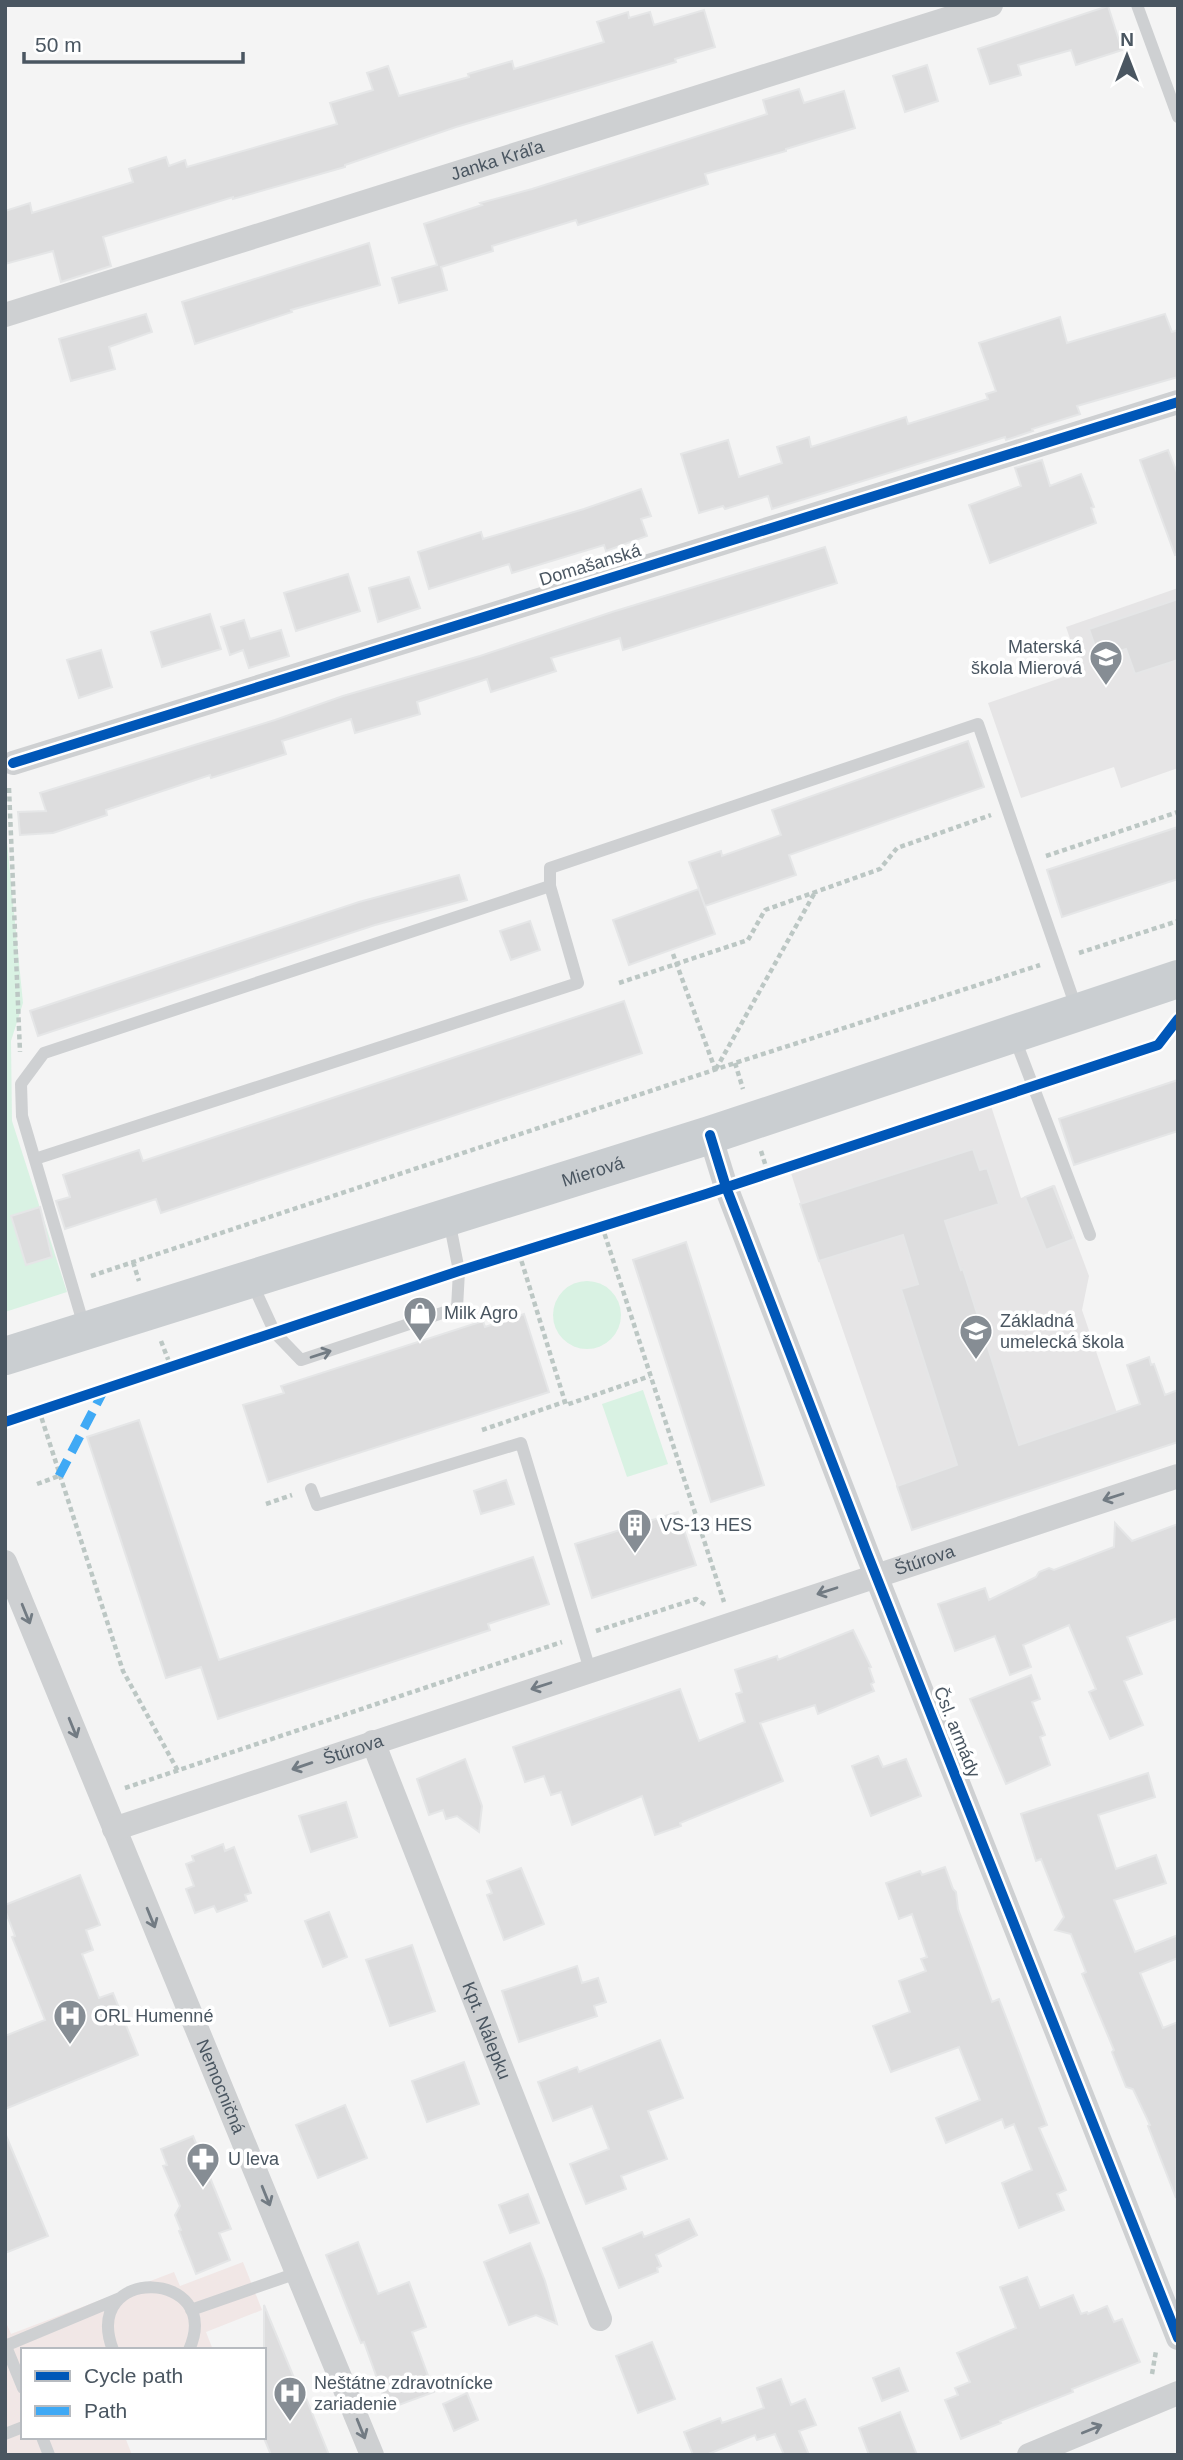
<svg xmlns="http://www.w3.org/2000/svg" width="1183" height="2460" font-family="Arial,sans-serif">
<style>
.education{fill:#e6e5e6}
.medical{fill:#f1e7e6}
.green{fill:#d9f2e3}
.building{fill:#ddddde;stroke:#e5e6e7;stroke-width:2}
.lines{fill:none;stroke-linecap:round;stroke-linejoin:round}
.path{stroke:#bcc7c4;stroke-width:4.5;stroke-dasharray:5 3.5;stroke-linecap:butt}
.service{stroke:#ced0d2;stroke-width:12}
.minor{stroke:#ced0d2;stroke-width:24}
.primary{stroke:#caced1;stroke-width:38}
.quiet{stroke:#3fa9f5;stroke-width:9;stroke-dasharray:18 9;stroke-linecap:butt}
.cycleway-casing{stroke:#fff;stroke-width:15}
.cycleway{stroke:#0057b8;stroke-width:10}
.oneway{stroke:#727b83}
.labels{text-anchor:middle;stroke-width:7;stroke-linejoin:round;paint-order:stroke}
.street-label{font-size:18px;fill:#4a5661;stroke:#fff}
.poi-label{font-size:18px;fill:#4a5661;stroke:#fff;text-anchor:start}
</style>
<rect width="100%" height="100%" fill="#f4f4f4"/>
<!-- education -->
<path class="education" d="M1178 588V768L1121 788 1114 767 1021 798 988 703 1081 671 1066 627Z
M991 1106 1021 1198 1055 1185 1089 1276 1082 1310 1132 1457 912 1530 819 1261 790 1170Z"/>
<!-- medical -->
<path class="medical" d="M243 2262 262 2310 206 2332 213 2350H23V2437H125L132 2455H5V2320L11 2334 174 2272 180 2286Z"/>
<!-- green -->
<path class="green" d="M5 822 23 1003 11 1041 12 1121 67 1292 5 1312Z
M553 1315a34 34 0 1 1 68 0a34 34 0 1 1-68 0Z
M643 1390 668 1464 627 1477 602 1404Z"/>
<!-- building -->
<path class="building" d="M1108 6 1122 50 1076 65 1071 50 1018 65 1021 75 990 84 978 49Z
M704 10 715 47 675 59 676 62 456 127 345 165V167L233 199V197L103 237 111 266 61 282 53 251 5 264V211L30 203 32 213 133 182 129 169 166 157 169 166 185 160 187 167 337 124 330 103 373 90 367 73 388 66 399 96 469 77 468 74 512 61 514 69 604 42 597 22 628 12 629 18 650 12 654 25Z
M927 65 938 101 905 112 893 76Z
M799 89 804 103 844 91 855 128 786 149V151L705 174 708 184 578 225 576 220 492 246 493 251 441 267 447 290 399 303 392 278 437 265 424 224 482 205 480 203 532 189 767 114 763 100Z
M369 243 380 285 291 310 292 312 195 344 182 302Z
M146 314 152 332 109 347 115 369 71 381 59 339Z
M1165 314 1172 332 1178 330V377L1077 406 1080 414 1032 429 1033 431 1006 440 1005 437 772 509 768 496 725 509 723 506 699 513 681 454 728 440 739 477 782 463 777 447 809 437 811 447 906 417 908 424 988 399 986 394 996 391 979 343 1060 317 1067 343Z
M1168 450 1178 475V554L1175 555 1140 460Z
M1042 460 1050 486 1081 474 1094 507 1091 508 1096 523 990 563 969 505 1021 486 1015 468Z
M641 489 651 516 641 519 647 536 606 551 604 545 512 573 509 564 429 589 418 552 481 532 483 539 584 509Z
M825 547 837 583 623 650 620 638 551 658 556 671 491 692 487 679 417 702 420 714 355 733 351 719 282 741 286 754 211 778 210 775 106 810 107 815 53 833 20 835 18 812 46 811 40 793 275 720 343 696 480 656 612 612Z
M348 574 360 611 296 631 284 593Z
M409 577 420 608 378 622 369 588Z
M1178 599V660L1135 674 1126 649 1099 658 1089 629Z
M210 614 221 649 162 667 151 632Z
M244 620 250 639 281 630 289 656 249 668 243 650 230 655 221 627Z
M101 650 112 687 79 698 67 660Z
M968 741 984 787 789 855 796 875 705 906 699 890 715 934 629 965 613 920 699 889 689 862 721 851 722 856 781 835 772 810Z
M1178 827V879L1062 917 1047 870Z
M459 875 467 900 375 925 38 1036 30 1011 359 902Z
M530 921 540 950 511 960 500 931Z
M624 1001 642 1053 161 1213 156 1199 65 1229 56 1201 70 1197 63 1175 139 1150 143 1161Z
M1178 1080V1131L1074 1165 1059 1119Z
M973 1149 980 1170 987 1168 999 1204 945 1221 961 1270 963 1269 1019 1445 1140 1404 1127 1365 1149 1357 1151 1365 1154 1364 1165 1395 1178 1390V1442L912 1530 897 1486 957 1465 901 1289 918 1284 903 1235 819 1261 800 1204Z
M1053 1186 1074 1239 1046 1250 1025 1197Z
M40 1207 52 1257 26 1265 11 1216Z
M686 1242 764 1485 711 1502 633 1260Z
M524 1314 549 1392 268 1482 243 1405 284 1393 281 1386 483 1321 485 1327Z
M139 1420 219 1660 533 1557 549 1604 488 1624 490 1630 218 1719 201 1667 166 1678 87 1437Z
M506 1480 514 1504 481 1514 474 1491Z
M678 1512 696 1565 592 1598 575 1544Z
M1115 1523 1132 1541 1178 1524V1618L1127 1637 1142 1674 1124 1681 1143 1725 1110 1739 1089 1692 1096 1689 1069 1625 1023 1645 1031 1667 1010 1675 995 1636 955 1651 938 1604 985 1588 989 1600 1036 1577 1039 1572 1049 1568 1054 1570 1114 1547Z
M853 1630 871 1667 869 1668 874 1682 871 1684 874 1691 818 1714 815 1705 760 1723 783 1781 680 1823 681 1826 655 1835 642 1796 572 1825 561 1792 551 1795 544 1776 525 1782 513 1747 680 1689 699 1741 745 1722 736 1694 742 1692 735 1670 777 1656 778 1660Z
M1031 1675 1040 1699 1032 1702 1045 1735 1040 1737 1050 1765 1006 1784 970 1699Z
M878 1756 883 1767 906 1759 921 1796 871 1816 852 1766Z
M465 1759 482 1806 479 1832 457 1816 446 1819 443 1810 429 1815 417 1779Z
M1148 1773 1155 1797 1098 1815 1116 1869 1156 1855 1166 1883 1114 1900 1135 1952 1178 1935V1958L1140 1973 1163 2028 1178 2022 1176 2198 1148 2126 1150 2125 1133 2089 1126 2087 1112 2052 1114 2050 1082 1974 1086 1972 1071 1934 1055 1930 1064 1917 1041 1859 1036 1861 1021 1814Z
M346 1802 357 1837 311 1852 299 1816Z
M223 1844 225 1851 234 1847 251 1893 245 1895 247 1901 217 1912 214 1906 195 1913 186 1889 194 1886 186 1864 194 1861 192 1856Z
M945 1867 953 1889 956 1892 958 1909 992 2002 999 1999 1047 2125 1039 2128 1066 2190 1057 2194 1064 2210 1019 2228 1002 2183 1032 2170 1014 2124 1005 2128 1002 2119 946 2143 936 2118 980 2100 959 2047 891 2072 873 2026 910 2012 899 1981 926 1971 921 1959 927 1957 912 1914 899 1919 886 1883 920 1871 922 1875Z
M521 1868 544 1924 504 1940 487 1895 492 1893 487 1881Z
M80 1875 100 1925 86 1930 93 1950 82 1954 99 1998 113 1993 138 2055 5 2109V2036L45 2020 12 1937 15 1936 5 1910V1905Z
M329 1912 347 1957 323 1967 305 1921Z
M412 1945 435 2011 390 2026 366 1960Z
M577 1966 582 1983 598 1978 606 2002 594 2006 597 2016 519 2042 502 1991Z
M660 2040 683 2098 648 2111 667 2159 621 2176 626 2189 586 2204 570 2164 609 2149 592 2106 553 2121 538 2082 577 2067 579 2072Z
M464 2062 479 2104 427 2122 412 2081Z
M345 2105 367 2158 318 2178 296 2125Z
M5 2133 48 2236 5 2253Z
M193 2136 231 2229 219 2233 230 2260 196 2274 179 2231 181 2230 175 2215 180 2206 163 2166 167 2165 161 2149Z
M528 2194 539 2223 510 2233 499 2205Z
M689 2219 697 2235 656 2255 661 2266 657 2268 658 2272 619 2288 603 2248 642 2232 644 2237Z
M358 2242 378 2294 409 2282 426 2327 412 2332 434 2392 388 2409 364 2342 361 2343 326 2255Z
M530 2243 545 2281 557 2324 536 2315 509 2325 484 2262Z
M1027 2277 1040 2308 1073 2295 1081 2314 1087 2312 1088 2314 1107 2306 1114 2322 1122 2319 1140 2362 1072 2389 1073 2392 1000 2421 1001 2423 961 2439 945 2400 958 2395 955 2388 970 2382 957 2353 1016 2328 1000 2287Z
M264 2305 301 2395 304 2393 329 2455H271L264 2438Z
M652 2342 675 2399 638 2413 616 2356Z
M899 2368 908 2391 882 2401 873 2378Z
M781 2379 791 2405 805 2399 816 2425 799 2431 809 2455H784L775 2434 757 2440 755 2435 706 2455H693L684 2432 720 2418 722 2423 764 2408 757 2388Z
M467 2393 478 2420 454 2431 443 2404Z
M900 2412 917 2455H869L859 2428Z"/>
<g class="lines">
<!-- path -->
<path class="path" d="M9 788 20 1052
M1046 856 1178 812
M1079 953 1178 921
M673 954 715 1069
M619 983 748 940 765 910 880 869 897 848 991 815
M735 1063 743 1089
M716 1069 814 894
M761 1151 768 1173
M602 1226 724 1602
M519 1253 566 1405 650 1376
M133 1262 139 1281
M91 1276 735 1063 1040 965
M161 1341 171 1367
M39 1410 123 1671 178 1771
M14 1419 17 1426
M482 1430 564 1402
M37 1484 59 1476
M266 1504 292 1495
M596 1631 696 1599 707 1606
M125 1788 562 1642
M1152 2374 1156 2351"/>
<!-- service -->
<path class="service" d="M1137 5 1178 117
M1015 1039 1090 1235
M35 1159 578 983 550 886V868L978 724 1077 1010
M252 1283 275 1333 301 1360 457 1308 459 1271 449 1220
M84 1326 22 1116 21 1084 44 1053 550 886
M311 1489 317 1505 521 1443 590 1670
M191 2310 297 2273
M5 2344 23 2388
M5 2346 120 2298
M113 2350C80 2264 225 2269 189 2350
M5 2434 23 2427
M42 2437 49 2455"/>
<!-- minor -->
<g class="minor">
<path id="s1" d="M5 315 991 5"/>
<path d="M13 763 1178 402"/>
<path d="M710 1135 726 1187 867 1553 1178 2338"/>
<path id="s2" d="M5 1562 372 2455"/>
<path id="s3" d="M373 1742 600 2319"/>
<path id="s4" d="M114 1829 1178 1476"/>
<path d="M1029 2455 1178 2393"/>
</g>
<!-- primary -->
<path class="primary" id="s5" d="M5 1356 710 1135 1178 979"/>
<!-- quiet -->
<path class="quiet" d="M59 1476 104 1390"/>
<defs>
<path id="cycleway" d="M13 763 1178 402
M710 1135 726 1187 867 1553 1178 2338
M5 1422 459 1271 706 1194 1158 1045 1178 1019"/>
</defs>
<!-- cycleway casing -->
<use href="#cycleway" class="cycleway-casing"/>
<!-- cycleway -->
<use href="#cycleway" class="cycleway"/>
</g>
<!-- one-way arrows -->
<defs><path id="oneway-shaft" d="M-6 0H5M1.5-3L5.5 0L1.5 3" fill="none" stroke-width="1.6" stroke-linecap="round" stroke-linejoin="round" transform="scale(1.75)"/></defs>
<g class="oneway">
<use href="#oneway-shaft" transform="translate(321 1354) rotate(-18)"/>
<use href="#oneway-shaft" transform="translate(1113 1497) rotate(162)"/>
<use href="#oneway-shaft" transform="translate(827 1591) rotate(162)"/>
<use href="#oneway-shaft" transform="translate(26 1614) rotate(68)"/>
<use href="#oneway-shaft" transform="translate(541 1686) rotate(162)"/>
<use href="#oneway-shaft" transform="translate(73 1728) rotate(68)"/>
<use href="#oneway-shaft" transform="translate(302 1766) rotate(161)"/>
<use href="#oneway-shaft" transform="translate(151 1918) rotate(68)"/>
<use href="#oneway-shaft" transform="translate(266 2196) rotate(68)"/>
<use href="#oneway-shaft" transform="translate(361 2429) rotate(68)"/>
<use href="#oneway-shaft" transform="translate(1092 2429) rotate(-22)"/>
</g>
<!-- icons -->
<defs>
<symbol id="school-pin" viewBox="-11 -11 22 30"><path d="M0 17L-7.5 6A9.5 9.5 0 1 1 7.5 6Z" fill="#868d94" stroke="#fff"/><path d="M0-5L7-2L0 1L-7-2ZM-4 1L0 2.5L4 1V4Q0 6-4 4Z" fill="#fff"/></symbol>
<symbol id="shop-pin" viewBox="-11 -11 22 30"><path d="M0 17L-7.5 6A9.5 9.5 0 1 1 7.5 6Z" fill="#868d94" stroke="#fff"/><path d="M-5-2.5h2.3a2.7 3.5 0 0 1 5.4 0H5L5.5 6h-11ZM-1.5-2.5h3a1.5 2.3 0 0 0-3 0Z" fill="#fff"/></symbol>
<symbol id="building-pin" viewBox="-11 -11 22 30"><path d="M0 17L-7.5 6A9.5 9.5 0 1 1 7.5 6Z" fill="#868d94" stroke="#fff"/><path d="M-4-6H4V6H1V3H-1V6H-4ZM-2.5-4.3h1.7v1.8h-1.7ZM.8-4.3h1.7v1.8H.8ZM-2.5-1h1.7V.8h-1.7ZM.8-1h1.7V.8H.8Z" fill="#fff"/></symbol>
<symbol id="hospital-pin" viewBox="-11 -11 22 30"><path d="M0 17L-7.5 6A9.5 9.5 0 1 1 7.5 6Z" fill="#868d94" stroke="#fff"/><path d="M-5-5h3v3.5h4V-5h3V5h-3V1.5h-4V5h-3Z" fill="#fff"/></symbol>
<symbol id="pharmacy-pin" viewBox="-11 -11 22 30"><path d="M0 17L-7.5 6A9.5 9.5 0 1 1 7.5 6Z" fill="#868d94" stroke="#fff"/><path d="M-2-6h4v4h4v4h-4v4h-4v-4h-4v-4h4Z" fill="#fff"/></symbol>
</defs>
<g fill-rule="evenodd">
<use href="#school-pin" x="1087" y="638" width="38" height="52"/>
<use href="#shop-pin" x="401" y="1294" width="38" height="52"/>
<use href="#school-pin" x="957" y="1312" width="38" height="52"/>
<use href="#building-pin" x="616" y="1506" width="38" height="52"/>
<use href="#hospital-pin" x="51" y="1997" width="38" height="52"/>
<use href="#pharmacy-pin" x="184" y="2140" width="38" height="52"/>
<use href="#hospital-pin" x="271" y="2374" width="38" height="52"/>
</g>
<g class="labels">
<!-- street labels -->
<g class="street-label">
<text dy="6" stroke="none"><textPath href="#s1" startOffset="516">Janka Kráľa</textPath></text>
<text transform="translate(590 565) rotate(-17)" y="6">Domašanská</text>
<text dy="6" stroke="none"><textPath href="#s5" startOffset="616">Mierová</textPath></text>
<text dy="6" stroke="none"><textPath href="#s4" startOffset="854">Štúrova</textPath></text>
<text transform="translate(957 1732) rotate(68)" y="6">Čsl. armády</text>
<text dy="6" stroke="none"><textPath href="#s4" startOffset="252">Štúrova</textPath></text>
<text dy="6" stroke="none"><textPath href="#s3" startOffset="310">Kpt. Nálepku</textPath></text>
<text dy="6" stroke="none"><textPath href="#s2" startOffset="567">Nemocničná</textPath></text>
</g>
<!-- poi labels -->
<g class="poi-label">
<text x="1082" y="653" text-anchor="end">Materská<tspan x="1082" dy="21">škola Mierová</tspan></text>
<text x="444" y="1319">Milk Agro</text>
<text x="1000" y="1327">Základná<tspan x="1000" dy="21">umelecká škola</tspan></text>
<text x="660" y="1531">VS-13 HES</text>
<text x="94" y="2022">ORL Humenné</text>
<text x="228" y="2165">U leva</text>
<text x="314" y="2389">Neštátne zdravotnícke<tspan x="314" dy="21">zariadenie</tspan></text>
</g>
</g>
<!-- border -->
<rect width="1183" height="2460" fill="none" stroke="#4a5661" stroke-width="14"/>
<!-- legend -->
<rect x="21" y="2348" width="245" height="91" fill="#ffffff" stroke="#b7bbc0" stroke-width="2"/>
<rect x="35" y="2371" width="35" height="10" fill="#0057b8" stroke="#b7bbc0" stroke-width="2"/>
<text x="84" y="2383" font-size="21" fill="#4a5661">Cycle path</text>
<rect x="35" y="2406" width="35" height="10" fill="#3fa9f5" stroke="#b7bbc0" stroke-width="2"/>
<text x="84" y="2418" font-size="21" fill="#4a5661">Path</text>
<!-- north arrow -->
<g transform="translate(1127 56)" stroke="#ffffff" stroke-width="5" paint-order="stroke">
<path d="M0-5L12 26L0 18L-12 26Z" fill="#4a5661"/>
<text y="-10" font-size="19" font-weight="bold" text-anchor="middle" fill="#4a5661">N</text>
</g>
<!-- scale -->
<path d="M24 52v10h219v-10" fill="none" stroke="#4a5661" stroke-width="3.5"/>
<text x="35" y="52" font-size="21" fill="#4a5661" stroke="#ffffff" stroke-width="5" paint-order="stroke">50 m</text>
</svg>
